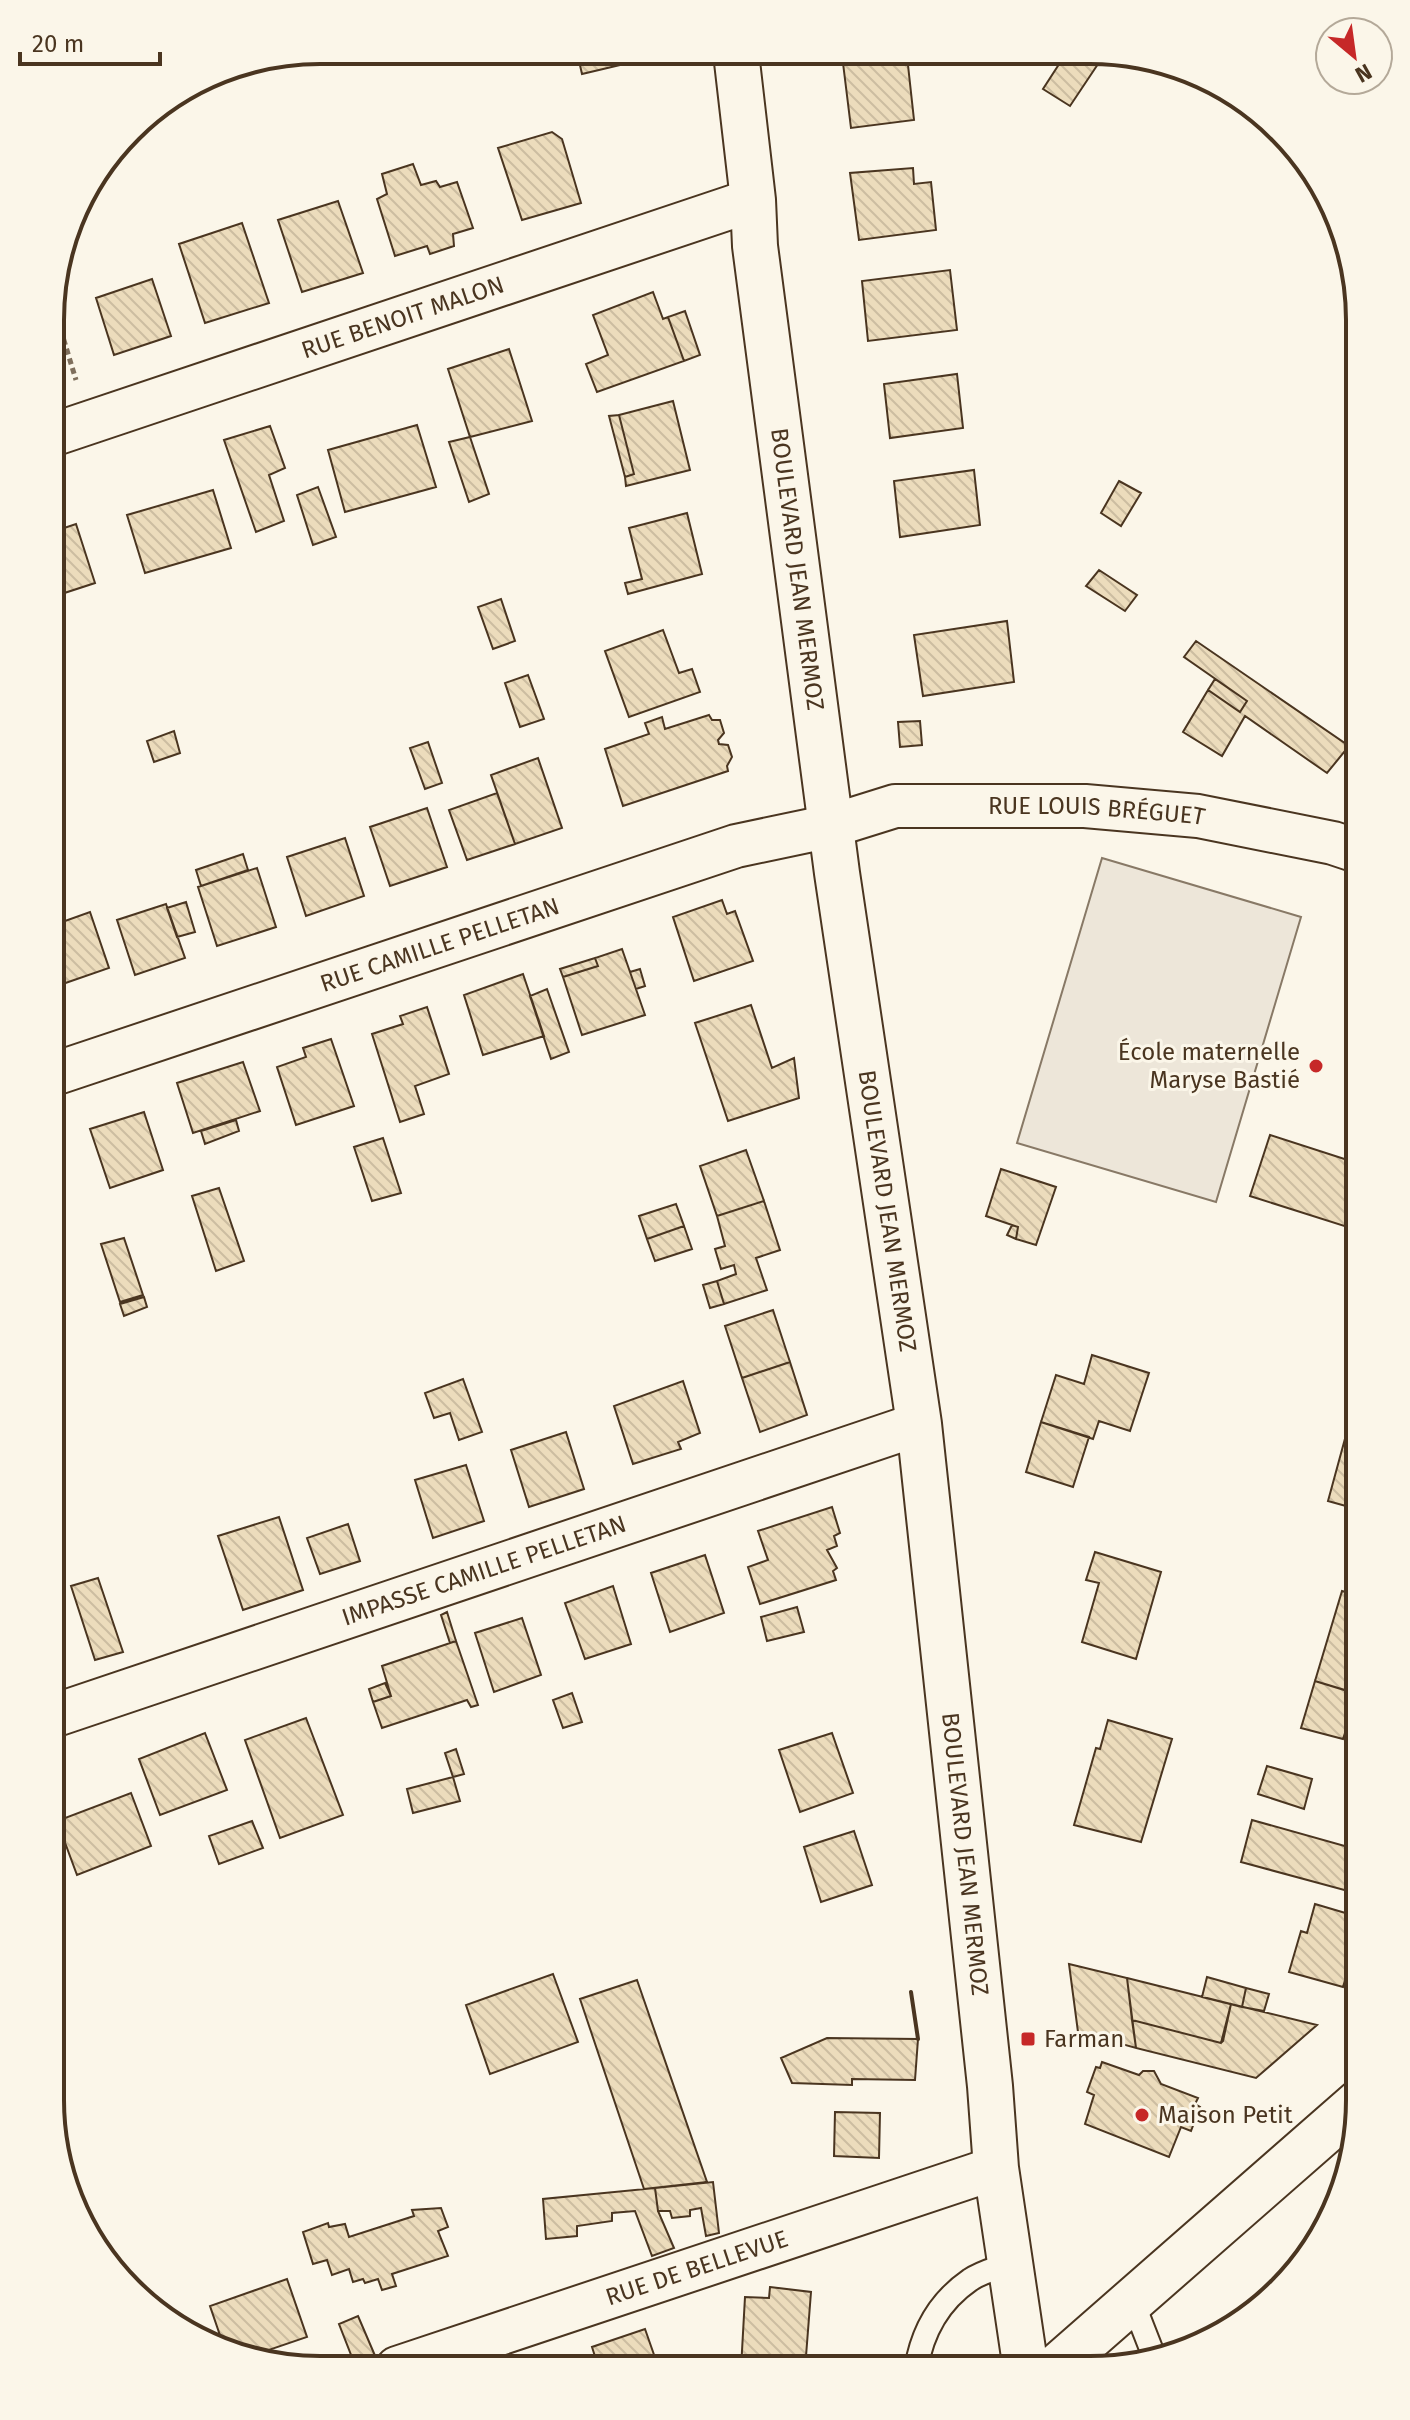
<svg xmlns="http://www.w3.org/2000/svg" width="1410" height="2420" font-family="'Fira Sans',sans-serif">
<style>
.grass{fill:#ede6d9;stroke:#887966;stroke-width:2}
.building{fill:url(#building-back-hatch);stroke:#4a3520;stroke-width:2}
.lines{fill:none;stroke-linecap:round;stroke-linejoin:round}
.lane-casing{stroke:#4a3520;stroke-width:26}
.street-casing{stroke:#4a3520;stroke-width:46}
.secondary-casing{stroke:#4a3520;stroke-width:48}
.primary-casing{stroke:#4a3520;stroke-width:48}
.path{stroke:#7f6f5c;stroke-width:5;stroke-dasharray:6 4;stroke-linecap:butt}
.lane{stroke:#fbf6e9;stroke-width:22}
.street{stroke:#fbf6e9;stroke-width:42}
.secondary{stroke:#fbf6e9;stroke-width:44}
.primary{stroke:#fbf6e9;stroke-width:44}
.wall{stroke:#4a3520;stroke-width:4}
.poi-dot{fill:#c62828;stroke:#fbf6e9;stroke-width:3}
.labels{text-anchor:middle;stroke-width:6;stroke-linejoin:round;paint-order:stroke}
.street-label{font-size:24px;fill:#4a3520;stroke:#fbf6e9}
.poi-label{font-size:24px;fill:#4a3520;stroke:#fbf6e9;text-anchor:start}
.rim{fill:none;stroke:#4a3520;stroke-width:4}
</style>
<defs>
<pattern id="building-back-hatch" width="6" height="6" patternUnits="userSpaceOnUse" patternTransform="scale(2)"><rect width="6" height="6" fill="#ecdcbc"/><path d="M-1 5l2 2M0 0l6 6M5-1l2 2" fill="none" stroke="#ccbda1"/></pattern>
</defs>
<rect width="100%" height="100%" fill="#fbf6e9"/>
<!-- grass -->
<path class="grass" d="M1102 858 1301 917 1216 1202 1017 1143Z"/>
<!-- building -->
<path class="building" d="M577 52H635L637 61 582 74Z
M1065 55H1104L1070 106 1043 89Z
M907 56 914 120 851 128 843 63Z
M552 132 562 139 581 203 522 220 498 148Z
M413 164 421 185 436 181 440 187 457 182 473 228 453 234 454 246 430 254 427 246 395 256 377 199 387 194 382 174Z
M913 168 914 184 931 182 936 230 859 240 850 173Z
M338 201 363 273 302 292 278 220Z
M242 223 269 303 205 323 179 244Z
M950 270 957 330 868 341 862 281Z
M152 279 171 336 114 355 96 298Z
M653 292 663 319 668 317 684 361 597 392 586 364 608 355 593 315Z
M685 311 700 355 684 361 668 317Z
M509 349 532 421 470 437 448 369Z
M957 374 963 428 890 438 884 384Z
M673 401 690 470 626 486 625 477 634 474 619 415Z
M619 415 634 474 625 477 609 416Z
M417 425 436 487 345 512 328 450Z
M270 426 285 468 269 475 284 521 256 532 224 440Z
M470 437 489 494 469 502 449 442Z
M974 470 980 525 900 537 894 481Z
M1119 481 1141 493 1121 526 1101 513Z
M318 487 336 537 313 545 297 495Z
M213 490 231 548 145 573 127 515Z
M687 513 702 574 628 594 625 583 642 579 629 528Z
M76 524 95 583 52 597V532Z
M1099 570 1137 595 1125 611 1086 586Z
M501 599 515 641 493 649 478 607Z
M1007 621 1014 682 923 696 914 635Z
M663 630 679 673 692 669 700 692 629 717 605 651Z
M1196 641 1349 746 1327 773 1245 716 1222 756 1183 732 1208 690 1240 712 1247 701 1184 657Z
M528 675 544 719 520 727 505 683Z
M1215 679 1247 701 1240 712 1208 690Z
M709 715 712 720H720L724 733 718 740 719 744 728 745 732 757 727 766 728 771 623 806 605 749 649 734 645 723 662 717 665 729Z
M920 721 922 745 900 747 898 722Z
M174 731 180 753 154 762 147 741Z
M428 742 442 783 425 789 410 748Z
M538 758 562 828 515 844 491 775Z
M497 793 515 844 467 860 449 810Z
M427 808 447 867 390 886 370 827Z
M345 838 364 896 306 916 287 857Z
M243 854 248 870 201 886 196 870Z
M257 868 276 927 217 946 198 887Z
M722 900 727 914 735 911 753 961 694 981 673 917Z
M186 902 195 932 177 937 167 908Z
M166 904 185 958 135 975 117 920Z
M90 912 109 968 51 988V926Z
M622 949 645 1015 582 1035 563 977 598 966 595 958Z
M595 958 598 966 563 977 560 969Z
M640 969 645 986 636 989 630 972Z
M523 974 544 1036 483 1055 464 995Z
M547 989 569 1052 551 1059 530 996Z
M751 1005 772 1068 794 1058 799 1098 728 1121 695 1023Z
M427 1007 449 1074 415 1086 424 1114 400 1122 372 1034 403 1024 400 1016Z
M331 1039 354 1106 296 1125 277 1067 306 1057 303 1048Z
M243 1062 260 1111 193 1133 177 1083Z
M144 1112 163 1170 110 1188 90 1129Z
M236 1120 239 1131 205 1144 201 1131Z
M1270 1135 1360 1164V1231L1250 1196Z
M383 1138 401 1193 372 1201 354 1147Z
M746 1150 764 1201 717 1216 700 1166Z
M1001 1169 1056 1187 1036 1245 1016 1239 1018 1227 986 1216Z
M219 1188 244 1261 216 1271 192 1196Z
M764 1201 780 1250 756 1258 767 1290 724 1304 717 1281 736 1274 734 1265 721 1269 715 1249 725 1246 717 1216Z
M676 1204 684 1226 647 1239 639 1216Z
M1012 1225 1018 1227 1016 1239 1007 1235Z
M684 1226 692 1249 655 1261 647 1239Z
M124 1238 143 1295 120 1302 101 1244Z
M717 1281 724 1304 710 1308 703 1285Z
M144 1297 147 1307 124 1316 120 1304Z
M773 1310 790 1362 742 1378 725 1326Z
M1092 1355 1149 1373 1130 1431 1099 1421 1093 1439 1041 1422 1056 1375 1084 1384Z
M790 1362 807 1415 760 1432 742 1378Z
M463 1379 482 1432 459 1440 450 1413 434 1418 425 1393Z
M683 1381 700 1433 678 1442 681 1449 633 1464 614 1406Z
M1041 1422 1089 1437 1073 1487 1026 1472Z
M566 1432 584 1489 529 1507 511 1450Z
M1346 1435 1360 1439V1510L1328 1501Z
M466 1465 484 1521 433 1538 415 1480Z
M832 1507 840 1533 834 1536 837 1546 827 1550 837 1568 833 1571 836 1580 760 1604 748 1567 768 1560 758 1531Z
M279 1517 303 1590 243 1610 218 1536Z
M348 1524 360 1561 320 1574 307 1538Z
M1095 1552 1161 1572 1136 1659 1082 1642 1099 1583 1086 1580Z
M705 1555 724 1613 670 1632 651 1573Z
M1356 1572 1360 1573V1596L1348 1593Z
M98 1578 123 1652 95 1660 71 1586Z
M613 1586 631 1644 585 1659 565 1603Z
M1342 1591 1360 1596V1695L1315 1681Z
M797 1607 804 1632 767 1641 761 1617Z
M447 1612 456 1641 450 1643 441 1615Z
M522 1618 541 1675 494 1692 475 1633Z
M456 1641 478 1705 471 1707 467 1700 382 1728 373 1702 391 1696 382 1666Z
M1315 1681 1358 1694 1343 1739 1301 1728Z
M385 1683 391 1696 373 1702 369 1689Z
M572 1693 582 1722 563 1728 553 1700Z
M306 1718 343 1815 280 1838 245 1740Z
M1108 1720 1172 1739 1141 1842 1074 1825 1096 1748 1100 1749Z
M205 1733 227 1790 160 1815 139 1759Z
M832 1733 853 1793 800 1812 779 1750Z
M456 1749 464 1774 453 1777 445 1753Z
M1267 1766 1312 1779 1304 1809 1258 1794Z
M453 1777 460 1801 413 1813 407 1789Z
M131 1793 151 1846 77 1875 57 1821Z
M1252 1820 1359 1850V1894L1241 1862Z
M252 1821 263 1848 219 1864 209 1836Z
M854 1831 872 1885 821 1902 804 1847Z
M1315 1904 1359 1917V1952L1354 1950 1343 1987 1289 1972 1301 1931 1307 1933Z
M1069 1964 1127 1978 1136 2048 1078 2032Z
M553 1974 578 2042 490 2074 466 2005Z
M1207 1977 1246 1988 1242 2007 1202 1997Z
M1127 1978 1231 2004 1223 2041 1221 2043 1132 2020Z
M637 1980 707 2182 644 2189 580 1999Z
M1246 1988 1269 1994 1264 2011 1242 2007Z
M1231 2004 1317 2025 1256 2078 1136 2048 1132 2020 1221 2043Z
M827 2038 918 2039 915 2080 852 2079V2085L792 2083 781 2058Z
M1102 2062 1139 2075 1143 2071H1154L1161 2084 1198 2098 1195 2104 1200 2107 1191 2131 1181 2127 1169 2157 1085 2124 1094 2095 1087 2092 1096 2067 1100 2068Z
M835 2112 880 2113 879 2158 834 2156Z
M713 2182 719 2233 706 2236 701 2208 690 2210V2216L672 2218 670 2211H658L655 2188Z
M655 2188 658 2211 674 2248 652 2256 635 2211 612 2213V2221L577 2226V2236L546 2239 543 2199Z
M441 2208 448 2227 438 2231 448 2256 392 2274 396 2286 382 2290 378 2279 365 2283 363 2279 353 2282 349 2269 332 2275 327 2260 313 2264 303 2232 328 2223 329 2227 345 2224 349 2237 414 2216 412 2210Z
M287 2279 307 2337 248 2357 225 2350 210 2306Z
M770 2287 811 2292 805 2369H741L745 2297 769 2298Z
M358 2316 376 2358 355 2365 339 2324Z
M192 2327 196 2339 182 2329Z
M645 2329 659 2369H599L592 2347Z
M560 2359 563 2368H530Z"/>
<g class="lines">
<defs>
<path id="lane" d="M1132 2300 1155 2359
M916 2369C922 2332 938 2302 970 2280 981 2272 998 2268 1011 2263"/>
<g id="street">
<path id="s1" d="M52 435 753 200"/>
<path id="s2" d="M51 1075 736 846 831 826 895 806H1085L1198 816 1333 843 1360 852"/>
<path id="s3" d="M50 1717 919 1424"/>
<path id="s4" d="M397 2368 996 2168"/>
</g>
<g id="secondary">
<path id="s5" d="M736 53 753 200 755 246 837 873 919 1424 990 2086 996 2168 1026 2370"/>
</g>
<path id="primary" d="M1053 2370 1359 2102"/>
</defs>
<!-- lane casing -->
<use href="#lane" class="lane-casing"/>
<!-- street casing -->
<use href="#street" class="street-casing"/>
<!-- secondary casing -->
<use href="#secondary" class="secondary-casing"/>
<!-- primary casing -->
<use href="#primary" class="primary-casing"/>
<!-- path -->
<path class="path" d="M52 301 76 380"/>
<!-- lane -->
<use href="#lane" class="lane"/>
<!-- street -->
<use href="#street" class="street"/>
<!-- secondary -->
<use href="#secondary" class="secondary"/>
<!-- primary -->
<use href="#primary" class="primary"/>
<!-- wall -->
<path class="wall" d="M911 1992 918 2039"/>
</g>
<!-- markers -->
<g class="poi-dot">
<circle cx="1316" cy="1066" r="8"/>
<rect x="1020" y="2031" width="16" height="16" rx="4"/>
<circle cx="1142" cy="2115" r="8"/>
</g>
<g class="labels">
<!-- street labels -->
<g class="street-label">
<text dy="8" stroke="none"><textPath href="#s1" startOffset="370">RUE BENOIT MALON</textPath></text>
<text dy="8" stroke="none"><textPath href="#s5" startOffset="520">BOULEVARD JEAN MERMOZ</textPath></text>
<text dy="8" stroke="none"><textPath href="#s2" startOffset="1088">RUE LOUIS BRÉGUET</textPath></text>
<text dy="8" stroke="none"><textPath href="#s2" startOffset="410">RUE CAMILLE PELLETAN</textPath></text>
<text dy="8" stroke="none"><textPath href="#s5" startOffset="1168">BOULEVARD JEAN MERMOZ</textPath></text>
<text dy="8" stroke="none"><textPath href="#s3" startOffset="458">IMPASSE CAMILLE PELLETAN</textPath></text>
<text dy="8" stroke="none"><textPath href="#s5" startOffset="1816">BOULEVARD JEAN MERMOZ</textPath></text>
<text dy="8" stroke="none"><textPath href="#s4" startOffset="316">RUE DE BELLEVUE</textPath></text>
</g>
<!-- poi labels -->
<g class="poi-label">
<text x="1300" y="1060" text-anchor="end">École maternelle<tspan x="1300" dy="28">Maryse Bastié</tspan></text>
<text x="1044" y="2047">Farman</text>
<text x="1158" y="2123">Maison Petit</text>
</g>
</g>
<!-- crop -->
<path d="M0 0H1410V2420H0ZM320 64H1090A256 256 0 0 1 1346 320V2100A256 256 0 0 1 1090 2356H320A256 256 0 0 1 64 2100V320A256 256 0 0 1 320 64Z" fill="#fbf6e9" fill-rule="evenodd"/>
<path class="rim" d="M320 64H1090A256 256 0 0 1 1346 320V2100A256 256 0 0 1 1090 2356H320A256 256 0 0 1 64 2100V320A256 256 0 0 1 320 64Z"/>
<!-- north arrow -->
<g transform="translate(1354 56) rotate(151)"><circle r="38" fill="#fbf6e9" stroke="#b4a999" stroke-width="2"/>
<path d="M0-6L14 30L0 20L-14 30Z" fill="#c62828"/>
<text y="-12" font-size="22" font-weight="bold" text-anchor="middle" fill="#4a3520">N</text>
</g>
<!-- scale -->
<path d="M20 52v12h140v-12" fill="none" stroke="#4a3520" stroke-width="4"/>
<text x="32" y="52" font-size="24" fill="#4a3520" stroke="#fbf6e9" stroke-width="6" paint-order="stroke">20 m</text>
</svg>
